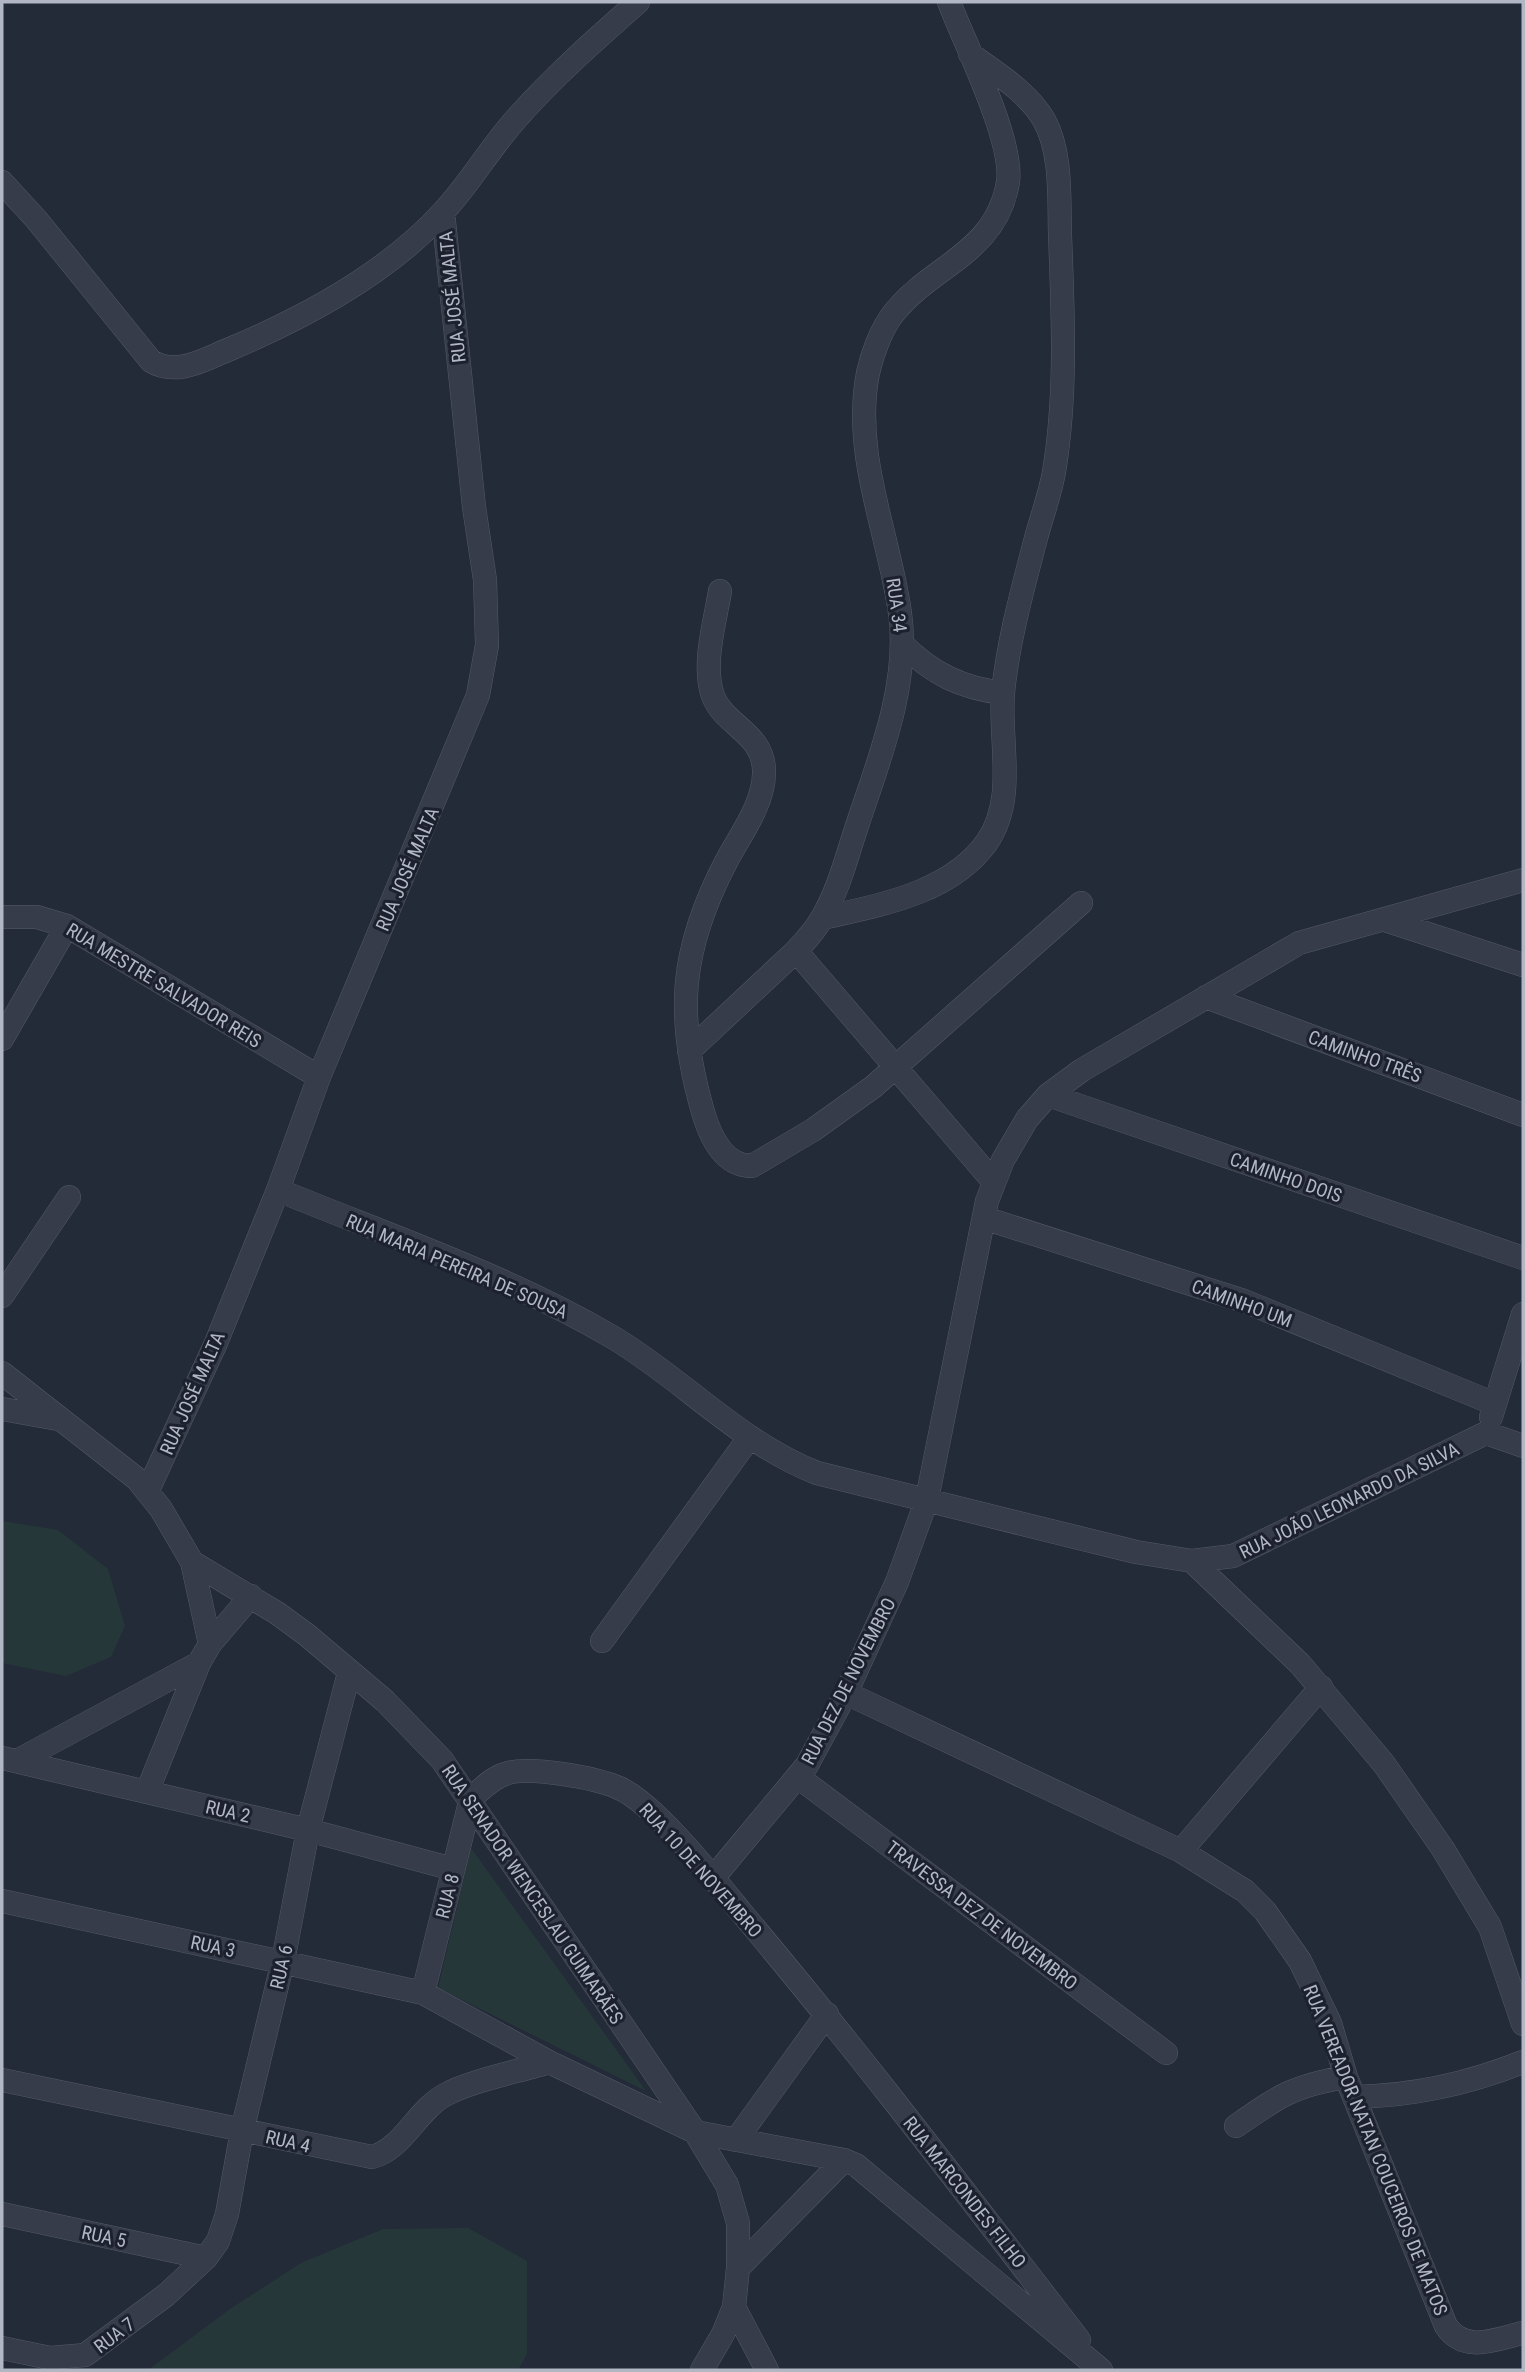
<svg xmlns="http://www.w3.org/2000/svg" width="1525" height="2372" font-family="'Roboto Condensed',sans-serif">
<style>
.green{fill:#26373a}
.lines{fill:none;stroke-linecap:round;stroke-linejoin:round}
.minor-casing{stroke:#545a66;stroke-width:24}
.minor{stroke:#363c49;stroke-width:23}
.labels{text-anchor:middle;stroke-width:6;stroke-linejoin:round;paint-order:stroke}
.street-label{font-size:19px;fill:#b1b7c5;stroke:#1c212d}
</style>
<rect width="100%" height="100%" fill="#232a38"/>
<!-- green -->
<path class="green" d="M2 1521 58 1530 108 1569 125 1626 111 1657 66 1676 2 1663Z
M471 1848 646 2091 438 1988Z
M468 2228 527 2261V2354L518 2370H148L230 2309 301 2263 383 2229Z"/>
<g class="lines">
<defs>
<path id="minor" d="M949 2C965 44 1014 141 1008 182 996 254 931 265 893 314 881 330 872 354 868 373 852 454 889 534 900 613 910 685 878 762 856 829 846 859 838 891 822 918 815 931 805 941 796 951L993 1181
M2 182 36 219 151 361C177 377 205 359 230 349 306 317 388 273 444 211 470 183 490 148 516 119 553 77 596 39 638 2
M720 591C715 622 702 665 713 696 725 727 765 733 764 773 764 803 741 834 727 860 680 949 675 1015 703 1112 710 1136 723 1166 752 1166L813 1130 873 1087 1081 903
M902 644C933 674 961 688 1003 693
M2 917H37L67 926 319 1077
M823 918C880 905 951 893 987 842 1017 798 999 742 1003 693 1008 641 1023 588 1036 538 1042 516 1050 494 1054 472 1067 394 1063 313 1060 235 1059 199 1062 152 1044 120 1028 92 996 73 970 54
M1385 920 1523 965
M1206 997 1523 1115
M2 1039 67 926
M689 1051 796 951
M1048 1095 1523 1258
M278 1190C390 1236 509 1276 614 1338 684 1380 740 1443 817 1473L1136 1552 1192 1561 1233 1556 1486 1433 1523 1446
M984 1218 1244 1301 1495 1404
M2 1296 69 1197
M2 1373 137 1479 161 1509 192 1562 277 1613 307 1635 385 1701 442 1760 695 2132 844 2160 856 2165 1101 2370
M2 1409 58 1419
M1491 1417 1523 1314
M148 1490 216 1343 278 1190 319 1077 478 695 487 645 485 580 474 507 443 212
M1192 1561 1300 1664 1384 1764 1443 1849 1490 1927 1523 2024
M192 1562 210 1644
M602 1641 749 1438
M846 1693 1181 1851 1245 1891 1265 1911 1300 1961 1330 2023 1346 2077 1446 2326C1465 2354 1496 2339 1523 2333
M2 1758 308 1830 453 1869
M17 1761 199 1663
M798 1777 1166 2053
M147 1792 199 1663 210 1644 251 1596
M471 1798C481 1790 492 1778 505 1774 527 1765 597 1778 619 1788 654 1803 715 1880 741 1912 858 2051 968 2196 1079 2340
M1181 1851 1321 1687
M713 1878 807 1765 846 1693 897 1582 927 1499 987 1201 1003 1160 1027 1119 1048 1095 1082 1070 1299 943 1523 880
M2 1901 423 1993 549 2062 695 2132 727 2185 738 2223V2268L734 2307 723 2334 702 2370
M423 1993 471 1798
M2 2080 372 2157C403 2149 417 2110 445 2095 469 2081 521 2071 549 2062
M1354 2097C1414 2096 1468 2084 1523 2062
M1236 2126C1279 2096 1293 2086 1346 2077
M736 2140 827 2014
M2 2214 206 2258
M738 2268 844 2160
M734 2307 767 2370
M2 2348 50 2358 85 2355 166 2295 206 2258 218 2241 227 2214 242 2131 283 1961 308 1830 349 1673"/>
</defs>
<!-- minor casing -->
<use href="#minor" class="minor-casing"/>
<!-- minor -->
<use href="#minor" class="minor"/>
</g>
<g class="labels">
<!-- street labels -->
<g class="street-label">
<text transform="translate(452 297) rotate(-96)" y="7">RUA JOSÉ MALTA</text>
<text transform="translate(897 605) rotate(82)" y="7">RUA 34</text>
<text transform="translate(407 869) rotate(-67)" y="7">RUA JOSÉ MALTA</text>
<text transform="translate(164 985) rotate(31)" y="7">RUA MESTRE SALVADOR REIS</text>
<text transform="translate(1365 1056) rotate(20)" y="7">CAMINHO TRÊS</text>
<text transform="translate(1286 1177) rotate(19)" y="7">CAMINHO DOIS</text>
<text transform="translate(457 1266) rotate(23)" y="7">RUA MARIA PEREIRA DE SOUSA</text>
<text transform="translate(1242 1303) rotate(20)" y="7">CAMINHO UM</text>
<text transform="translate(192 1393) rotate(-66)" y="7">RUA JOSÉ MALTA</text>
<text transform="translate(1349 1500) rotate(-26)" y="7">RUA JOÃO LEONARDO DA SILVA</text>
<text transform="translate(848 1681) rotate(-63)" y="7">RUA DEZ DE NOVEMBRO</text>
<text transform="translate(228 1811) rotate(13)" y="7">RUA 2</text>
<text transform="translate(701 1870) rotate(48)" y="7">RUA 10 DE NOVEMBRO</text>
<text transform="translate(533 1894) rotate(56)" y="7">RUA SENADOR WENCESLAU GUIMARÃES</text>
<text transform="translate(447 1896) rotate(-76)" y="7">RUA 8</text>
<text transform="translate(982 1915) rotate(37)" y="7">TRAVESSA DEZ DE NOVEMBRO</text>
<text transform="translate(213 1946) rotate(12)" y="7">RUA 3</text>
<text transform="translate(281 1967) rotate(-77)" y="7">RUA 6</text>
<text transform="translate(288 2141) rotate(13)" y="7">RUA 4</text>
<text transform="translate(1376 2150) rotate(68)" y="7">RUA VEREADOR NATAN COUCEIROS DE MATOS</text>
<text transform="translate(965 2192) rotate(52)" y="7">RUA MARCONDES FILHO</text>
<text transform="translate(104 2236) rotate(12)" y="7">RUA 5</text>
<text transform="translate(114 2335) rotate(-37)" y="7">RUA 7</text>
</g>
</g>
<!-- border -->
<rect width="1525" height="2372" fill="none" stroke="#b1b7c5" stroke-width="7"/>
</svg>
